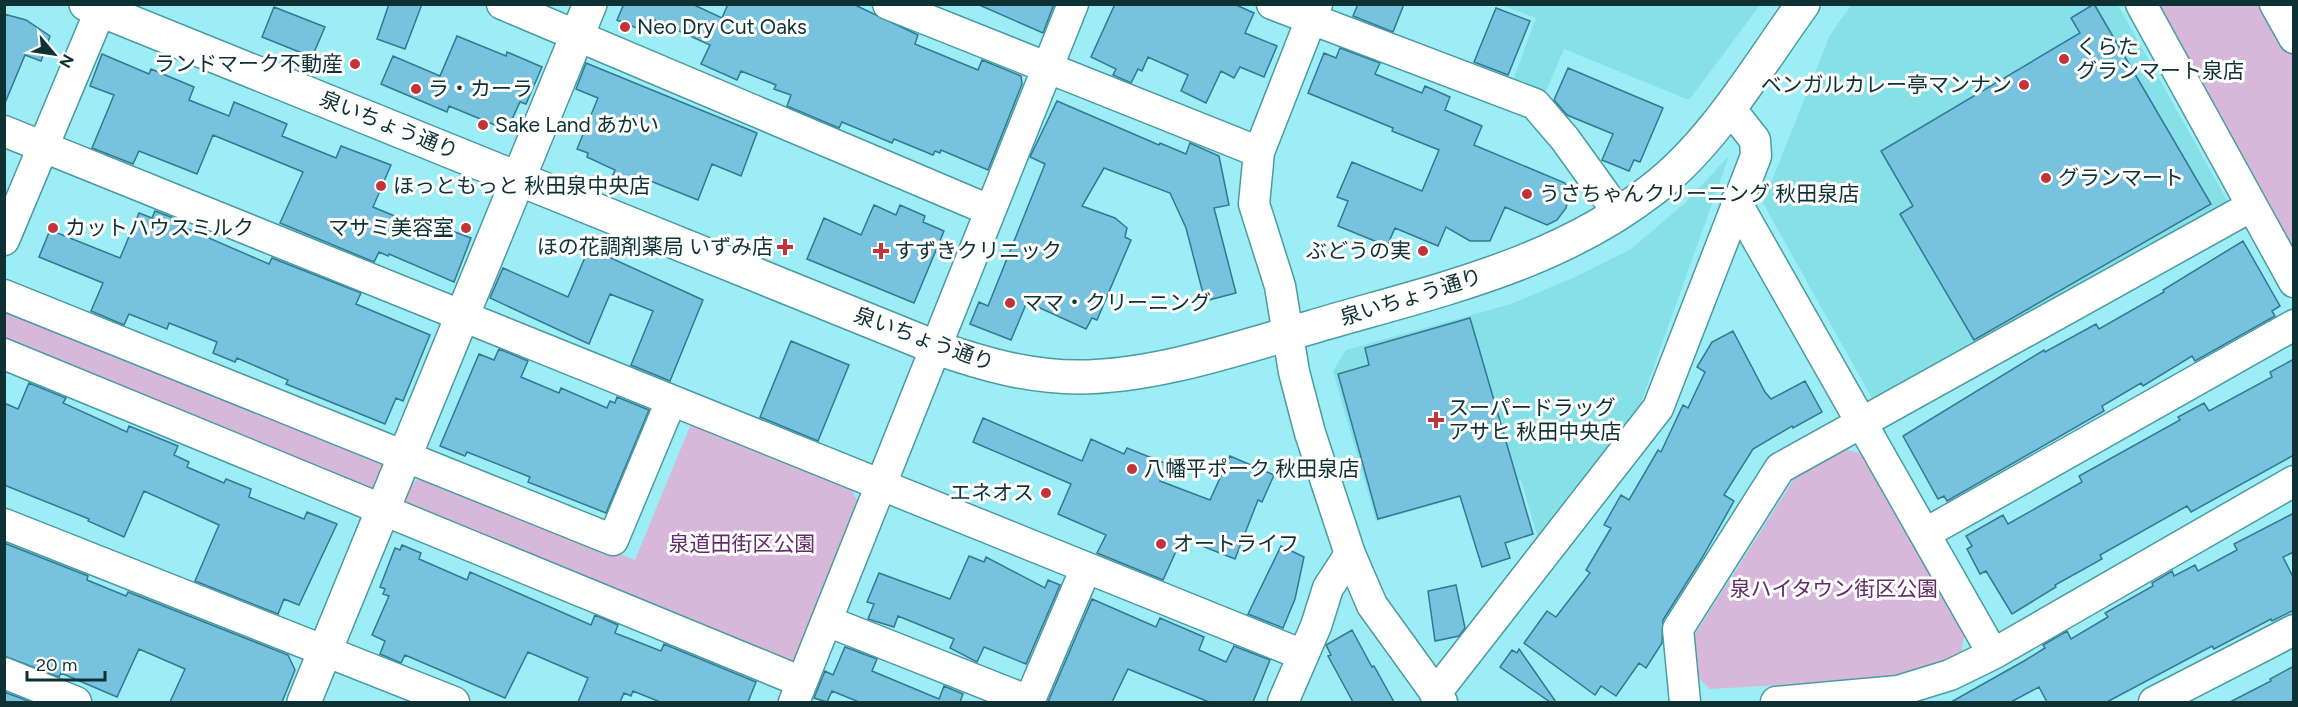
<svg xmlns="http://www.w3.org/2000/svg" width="2298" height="707" font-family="Figtree,'Noto Sans JP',sans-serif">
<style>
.built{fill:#85e0e8}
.green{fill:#d7b8da}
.building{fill:#76c2df;stroke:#327891;stroke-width:1.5}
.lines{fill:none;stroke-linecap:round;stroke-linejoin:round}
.street-casing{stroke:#4b9ba3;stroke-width:33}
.secondary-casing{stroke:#4b9ba3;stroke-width:36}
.street{stroke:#fff;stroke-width:30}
.secondary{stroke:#fff;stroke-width:33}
.poi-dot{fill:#c33438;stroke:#fefefe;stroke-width:2}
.labels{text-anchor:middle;stroke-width:6;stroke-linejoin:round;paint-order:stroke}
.poi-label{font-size:21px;fill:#0e3134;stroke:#fefefe;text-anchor:start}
.street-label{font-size:21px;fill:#0e3134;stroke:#fefefe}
.park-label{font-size:21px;fill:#632c69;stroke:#fefefe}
</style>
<rect width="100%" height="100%" fill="#9cedf5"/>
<!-- built -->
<path class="built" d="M1852 4 2118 5 2228 202 1873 400 1763 203 1830 35Z
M1502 5H1760L1689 100 1564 49 1543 98 1511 86 1536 18Z
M1729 156 1638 411 1539 541 1521 480 1376 521 1333 371 1346 350 1511 304 1573 278 1631 249 1685 203Z"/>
<!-- green -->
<path class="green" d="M2151 5H2268L2293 50V262Z
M4 305 382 461 387 469 377 491 369 492 5 344Z
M691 424 851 488 859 505 794 660 780 663 404 508C403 494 411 483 423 476L635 560Z
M1845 449 1865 455 1965 631 1961 653 1903 678 1710 689 1694 673 1692 639 1796 476Z"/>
<!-- building -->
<path class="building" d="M389 4H422L405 49 377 39Z
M620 4H692L722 18 728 4H853L918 35 915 44 978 70 982 60 1021 76 1022 84 988 170 941 150 940 153 935 151 933 155 894 139 892 143 842 122 839 128 787 106 791 95 774 89 776 85 741 71 737 80 701 64 710 45 655 20 649 33 617 20 623 6Z
M977 4H1054L1043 33Z
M1115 4H1234L1254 13 1245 33 1277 46 1264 77 1240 67 1234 78 1221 71 1206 103 1181 91 1188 75 1148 57 1142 71 1138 69 1131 83 1113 75 1116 69 1091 57Z
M1358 4H1404L1393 32 1353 16Z
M2094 4 2211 204 1974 340 1900 214 1913 206 1881 151 2080 33 2071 18Z
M274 7 325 27 312 57 262 37Z
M1496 8 1530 21 1508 75 1474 62Z
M4 14 26 20 50 36 41 61 25 55 5 103Z
M457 36 506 56 507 52 542 67 526 104 520 102 507 130 449 106 447 112 381 84 393 56 440 76Z
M1340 48 1380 63 1375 74 1422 93 1425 86 1450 97 1445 110 1482 126 1474 145 1565 183 1569 196 1566 208 1557 220 1547 225 1505 207 1490 241H1470L1446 227 1438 246 1395 228 1387 246 1338 226 1348 201 1337 197 1352 162 1422 191 1439 150 1392 131 1393 128 1308 93 1324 53 1336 58Z
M102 54 149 74 151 69 194 87 189 100 229 116 234 102 287 124 282 136 336 158 341 146 391 165 373 207 409 222 411 218 442 231 444 228 471 238 454 282 389 254 388 256 379 252 374 262 280 223 303 172 213 135 197 174 139 151 133 164 92 148 114 95 90 86Z
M586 63 757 133 741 176 712 164 698 200 638 176 634 188 611 179 615 170 587 157 588 153 577 149 598 98 576 89Z
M1568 68 1663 108 1640 162 1634 160 1629 171 1602 160 1613 134 1567 115 1554 100Z
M1057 101 1159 145 1160 143 1186 154 1190 143 1219 156 1229 205 1214 208 1236 293 1205 301 1186 228 1170 193 1104 168 1082 206 1115 218 1127 228 1125 237 1131 240 1097 320 1092 318 1086 329 1027 302 1011 340 970 324 979 302 988 306 1045 164 1030 157Z
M874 205 896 215 900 205 925 216 923 222 944 231 914 303 807 259 824 218 861 235Z
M155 211 176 219 174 223 269 264 272 258 361 293 356 304 430 335 403 401 396 398 385 424 286 384 288 380 237 358 235 362 213 353 217 342 169 323 167 329 129 314 124 325 91 311 103 283 39 257 50 230 120 258 139 213 152 218Z
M2243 241 2280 306 2272 311 2275 316 2195 361 2192 356 2143 386 2141 383 2102 406 2104 411 1947 501 1944 496 1938 499 1903 436 2044 350 2045 352 2096 324 2099 329 2164 292 2163 290Z
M589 248 703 300 670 381 631 365 653 311 610 294 589 344 490 298 503 268 568 297Z
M1470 318 1533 534 1505 543 1510 558 1482 567 1460 496 1378 519 1338 374 1369 365 1365 348Z
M1733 331 1765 392 1771 399 1805 381 1822 412 1793 428 1792 426 1753 449 1724 495 1734 501 1702 558 1663 620 1662 643 1646 668 1639 663 1616 696 1601 686 1595 695 1524 643 1547 611 1556 617 1590 573 1586 570 1611 528 1604 525 1621 495 1629 500 1658 450 1661 452 1683 405 1688 408 1705 372 1697 367 1712 342Z
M791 341 849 365 818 441 760 417Z
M499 349 528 361 521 377 559 393 561 388 607 408 610 401 615 403 617 397 649 410 606 513 528 482 530 477 467 452 465 456 440 446 479 354 494 360Z
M2294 359V455L2191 512 2187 506 2100 555 2102 559 2055 585 2056 587 2012 614 1986 571 1980 574 1967 549 1972 546 1966 536 2003 515 2008 524 2082 482 2079 476 2180 420 2178 417 2204 403 2209 411 2272 377 2270 372Z
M29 383 66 398 63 403 127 432 129 426 178 446 174 455 189 462 187 467 224 483 226 479 251 489 249 497 304 519 307 512 337 524 299 605 284 599 278 614 195 581 219 525 144 491 124 537 88 521 89 519 4 485V403L18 409Z
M983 418 1082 461 1091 439 1124 454 1127 448 1167 464 1160 481 1210 500 1230 456 1274 475 1262 502 1258 500 1235 559 1182 538 1163 580 1097 553 1106 535 1058 514 1071 484 973 442Z
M2294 513V552L2283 557 2294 579V610L2272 621 2271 619 2214 649 2212 646 2107 702H2047L2039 687 2011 702H1951L2024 661 2045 648 2043 645 2067 631 2071 639 2108 617 2105 613 2153 586 2152 583 2172 571 2174 576 2195 565 2198 571 2237 550 2234 544Z
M4 543 88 576 87 580 126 596 128 592 288 655 295 670 282 702H170L185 669 139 649 117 697 61 673 59 677 4 656Z
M402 545 421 553 419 559 467 580 470 572 591 625 595 615 618 625 615 633 661 651 664 644 756 682 748 702H660L633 691 631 696 624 693 620 702H578L588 678 528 652 505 698 405 655 401 663 380 654 385 641 372 635 389 596 383 594 385 589 380 587 395 548 400 550Z
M1281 546 1304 557 1295 599 1283 628 1248 614Z
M969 556 984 562 986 557 1045 588 1048 580 1060 585 1026 664 984 647 977 662 950 648 954 639 898 616 894 627 868 619 874 604 867 602 879 573 950 599Z
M1456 585 1465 628 1459 636 1435 641 1428 591Z
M1092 599 1156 627 1160 618 1204 637 1199 650 1226 662 1234 646 1270 660 1253 702H1209L1128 669 1112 702H1048Z
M1352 630 1372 667 1374 666 1394 702H1353L1328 656 1331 655 1326 645Z
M845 647 877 659 872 671 939 699 944 686 963 694 960 702H859L832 691 827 702 814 698 825 671 833 675Z
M1519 649 1556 702H1550L1500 667 1512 650 1517 653Z
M2294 666V702H2230L2271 681 2270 679Z
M4 692 31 702H4Z"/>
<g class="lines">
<defs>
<path id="street" d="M502 4 989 210
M888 4 1259 152
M1272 4 1535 104 1565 139 1619 214
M2141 4 2294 282
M2275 4 2294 38
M4 131 1303 655
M1736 202 1993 654
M4 240 103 4
M4 295 613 540 671 401
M4 354 802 682
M4 524 454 702
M1926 533 2294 325
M1350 554 1372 605 1442 702
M827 621 1029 701
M4 673 76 702
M1435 694 1658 408 1756 156 1755 140 1729 107
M794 702 1073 4
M1029 702 1086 568
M1283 702 1316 626 1328 588 1350 554 1310 433 1294 372 1280 286 1254 204 1259 152 1317 4
M1685 702 1678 629 1780 468 2250 207
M1776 702 1898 691 1950 675 1993 654 2294 481
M2154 702 2294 630"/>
<path id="secondary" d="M86 4 937 348C983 364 1029 377 1078 377 1155 377 1238 348 1312 327 1430 292 1553 267 1652 190 1713 144 1758 66 1803 4
M304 702 590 4"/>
</defs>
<!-- street casing -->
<use href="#street" class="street-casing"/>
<!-- secondary casing -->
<use href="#secondary" class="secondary-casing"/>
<!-- street -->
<use href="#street" class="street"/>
<!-- secondary -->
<use href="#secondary" class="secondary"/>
</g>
<!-- markers -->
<g class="poi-dot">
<circle cx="625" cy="27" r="6"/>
<circle cx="2064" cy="59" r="6"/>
<circle cx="355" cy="64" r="6"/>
<circle cx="2024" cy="85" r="6"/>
<circle cx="416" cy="89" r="6"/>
<circle cx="483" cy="125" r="6"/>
<circle cx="2046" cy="178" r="6"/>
<circle cx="381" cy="186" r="6"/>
<circle cx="1527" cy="194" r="6"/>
<circle cx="53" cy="228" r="6"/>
<circle cx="466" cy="228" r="6"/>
<path d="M782 238h6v6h6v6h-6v6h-6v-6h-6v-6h6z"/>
<path d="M878 242h6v6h6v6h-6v6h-6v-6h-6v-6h6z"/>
<circle cx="1423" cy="251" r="6"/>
<circle cx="1010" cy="303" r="6"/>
<path d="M1433 411h6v6h6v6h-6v6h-6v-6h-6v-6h6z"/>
<circle cx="1132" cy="469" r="6"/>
<circle cx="1046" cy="493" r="6"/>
<circle cx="1161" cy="544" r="6"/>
</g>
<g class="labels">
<!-- poi labels -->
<g class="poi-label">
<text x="637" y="34">Neo Dry Cut Oaks</text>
<text x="2076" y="54">くらた<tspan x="2076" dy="24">グランマート泉店</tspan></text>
<text x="343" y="71" text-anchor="end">ランドマーク不動産</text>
<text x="2012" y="92" text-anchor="end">ベンガルカレー亭マンナン</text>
<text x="428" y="96">ラ・カーラ</text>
<text x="495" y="132">Sake Land あかい</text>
<text x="2058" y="185">グランマート</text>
<text x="393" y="193">ほっともっと 秋田泉中央店</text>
<text x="1539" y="201">うさちゃんクリーニング 秋田泉店</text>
<text x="65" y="235">カットハウスミルク</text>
<text x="454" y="235" text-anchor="end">マサミ美容室</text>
<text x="773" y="254" text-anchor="end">ほの花調剤薬局 いずみ店</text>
<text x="894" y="258">すずきクリニック</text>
<text x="1411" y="258" text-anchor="end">ぶどうの実</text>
<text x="1022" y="310">ママ・クリーニング</text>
<text x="1448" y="415">スーパードラッグ<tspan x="1448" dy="24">アサヒ 秋田中央店</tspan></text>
<text x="1144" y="476">八幡平ポーク 秋田泉店</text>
<text x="1034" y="500" text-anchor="end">エネオス</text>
<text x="1173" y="551">オートライフ</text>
</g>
<!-- street labels -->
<g class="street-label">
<text transform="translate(389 125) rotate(22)" y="7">泉いちょう通り</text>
<text transform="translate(1411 297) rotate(-17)" y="7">泉いちょう通り</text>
<text transform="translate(924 339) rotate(20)" y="7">泉いちょう通り</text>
</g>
<!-- park labels -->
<g class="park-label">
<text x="742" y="551">泉道田街区公園</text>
<text x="1834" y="596">泉ハイタウン街区公園</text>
</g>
</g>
<!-- border -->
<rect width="2298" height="707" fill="none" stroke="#0e3134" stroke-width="12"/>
<!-- north arrow -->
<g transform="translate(54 54) rotate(119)" stroke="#fefefe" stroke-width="4.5" paint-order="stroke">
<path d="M0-4.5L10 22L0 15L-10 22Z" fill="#0e3134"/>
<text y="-9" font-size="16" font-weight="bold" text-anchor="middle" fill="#0e3134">N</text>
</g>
<!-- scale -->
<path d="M27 671v9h78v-9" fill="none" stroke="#0e3134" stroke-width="3"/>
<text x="36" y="671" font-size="18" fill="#0e3134" stroke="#fefefe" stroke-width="4.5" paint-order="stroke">20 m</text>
</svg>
